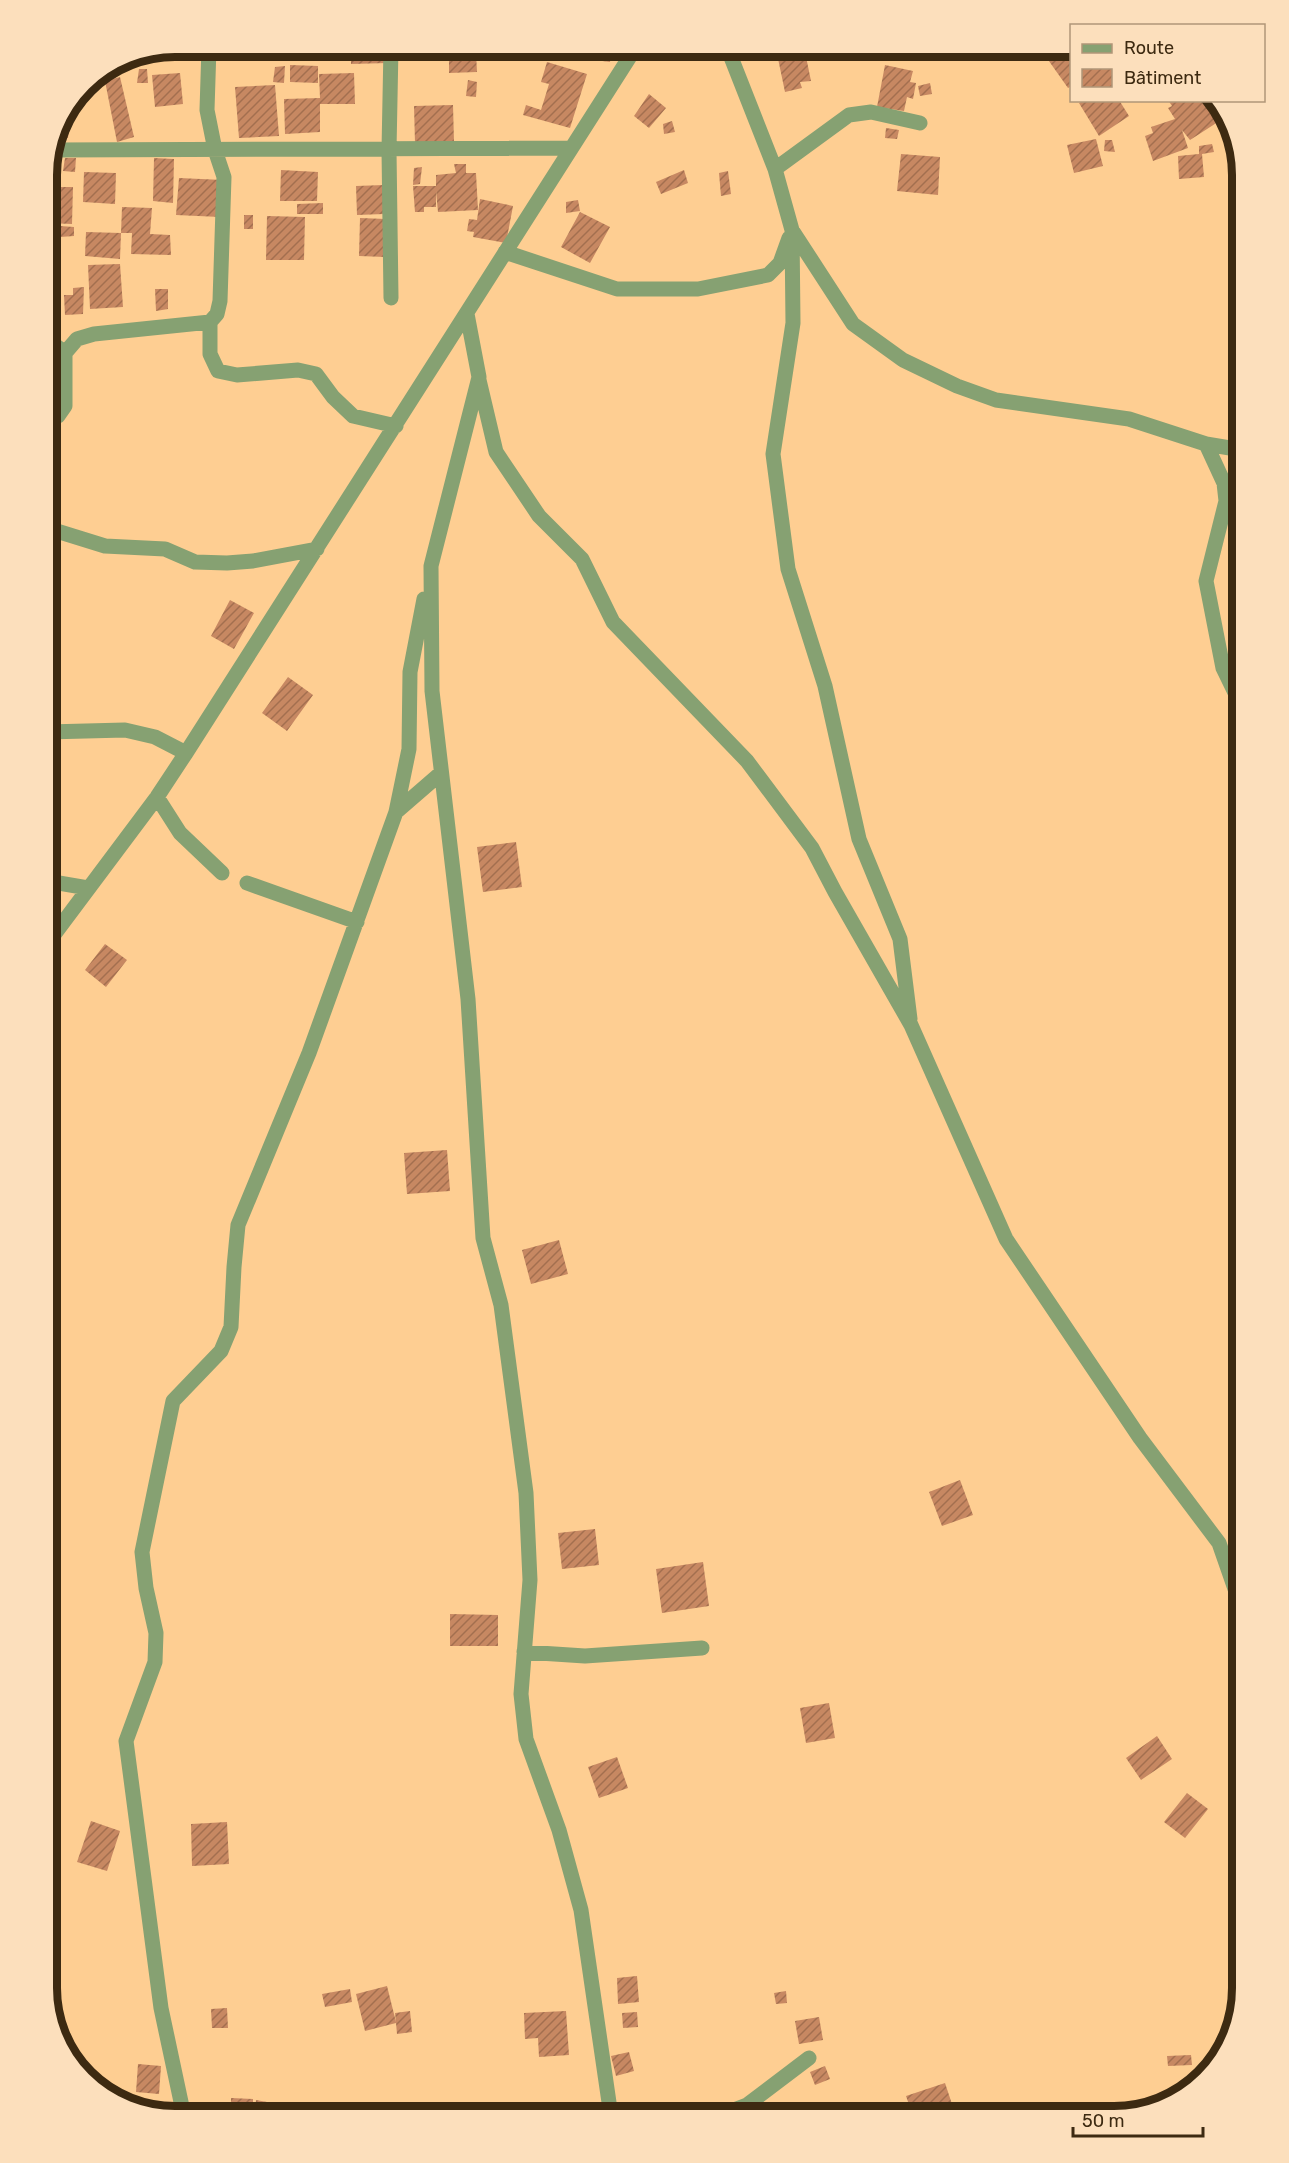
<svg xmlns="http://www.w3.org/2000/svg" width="1289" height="2163" font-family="Rubik,sans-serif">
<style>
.building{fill:url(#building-hatch)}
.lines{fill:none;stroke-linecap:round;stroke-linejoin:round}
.minor{stroke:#86a172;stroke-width:15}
.rim{fill:none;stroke:#3d2a11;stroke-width:8}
</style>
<defs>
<pattern id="building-hatch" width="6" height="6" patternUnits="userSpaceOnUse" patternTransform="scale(1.5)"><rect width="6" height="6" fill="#c78862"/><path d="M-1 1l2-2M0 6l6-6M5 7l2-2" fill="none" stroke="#a36f4f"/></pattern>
</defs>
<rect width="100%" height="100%" fill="#fece92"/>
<!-- building -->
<path class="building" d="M351 47H388V63L351 64Z
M581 47H612L610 62 579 58Z
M755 47H780L758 55Z
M787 47H804L811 81 800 82 802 88 785 92 776 49Z
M1039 47H1064L1072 57V86L1068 88Z
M476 53 477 72 449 73V54Z
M547 62 587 74 570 128 523 115 526 105 541 110 549 84 541 82Z
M290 65 318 66V83L290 82Z
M885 65 913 71 910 82 916 83 913 99 907 97 904 111 877 107Z
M285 66 284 83 273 82 275 67Z
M139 69H147L148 83H137Z
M180 73 183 104 155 107 152 75Z
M354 73 355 104H320V132L285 134 284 99 320 98 319 74Z
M120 77 134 137 117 142 105 81Z
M468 80 477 82 476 97 466 96Z
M930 83 932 94 920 96 918 86Z
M275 85 279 136 239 138 235 87Z
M649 94 666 108 649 128 634 116Z
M1084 100H1119L1129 116 1099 136 1079 103Z
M1168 100H1209L1221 120 1190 140 1182 130 1188 148 1153 161 1145 136 1153 133 1151 127 1175 119 1168 108 1172 106Z
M71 102 68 138 55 137 60 118Z
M453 105 454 142 415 143 414 106Z
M672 121 675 132 664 134 663 124Z
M886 128 899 130 897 139 885 138Z
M1096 139 1103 166 1074 173 1067 145Z
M1105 140H1112L1115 152 1104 151Z
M1212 144 1214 152 1202 154 1204 177 1179 179 1178 156 1199 154V146Z
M901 154 940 157 938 195 897 191Z
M65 158H76L75 172 63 171Z
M154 158 174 159 173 203 153 201Z
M454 164H466V173H476L478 210 438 212 436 191V207H424V212H415L413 186H436V175L456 173Z
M422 167 420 184 413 185 414 168Z
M281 170 318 172 317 201H280Z
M684 170 688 183 661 194 656 182Z
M728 171 731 194 721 196 719 173Z
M84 172 116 173 115 204 83 202Z
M179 178 223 180 220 217 176 215Z
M384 185V214L357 215 356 186Z
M47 187H73L72 224 47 223Z
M480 199 513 206 506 243 473 237 474 232 467 231 469 219 477 220Z
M578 200 580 211 566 213V202Z
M323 203V214H297V204Z
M122 207 152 208 150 234 170 235 171 255 131 254 132 233H121Z
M580 212 610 227 590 263 561 247Z
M244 215H253V229H244Z
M267 216 305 217 304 260H266Z
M360 218 386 219 385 257 359 256Z
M60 226 74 227V236L60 237Z
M86 232 121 233 120 259 85 256Z
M47 239H53L55 274H47Z
M120 264 123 307 90 309 88 265Z
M84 287 83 314 65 315 64 295H73V288Z
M155 289H168V309L156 311Z
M230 600 254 613 234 649 211 636Z
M288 677 313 695 287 731 262 713Z
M516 842 522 887 483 892 477 847Z
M105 944 127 960 106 987 85 970Z
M447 1150 450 1191 407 1194 404 1153Z
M559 1240 568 1274 531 1284 522 1250Z
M960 1480 973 1515 942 1526 929 1492Z
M595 1529 599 1565 562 1569 558 1533Z
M703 1562 709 1606 662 1613 656 1569Z
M450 1614 498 1615V1646H450Z
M829 1703 835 1738 806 1743 800 1708Z
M1157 1736 1172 1759 1141 1780 1126 1758Z
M617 1757 628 1788 599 1798 588 1767Z
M1187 1793 1208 1809 1185 1838 1164 1822Z
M91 1821 120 1831 107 1871 77 1862Z
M227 1822 229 1864 192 1866 191 1824Z
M637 1976 639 2002 618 2004 617 1978Z
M387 1986 396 2022 395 2013 410 2011 412 2032 397 2034 396 2023 365 2031 356 1994Z
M350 1989 352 2002 325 2007 322 1994Z
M786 1991 787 2003 776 2004 774 1993Z
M227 2008 228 2028H212L211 2009Z
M566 2011 569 2055 539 2057 538 2038 525 2039 524 2013Z
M637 2012 638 2027 623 2028 622 2013Z
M819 2017 823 2040 799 2044 795 2021Z
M629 2052 634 2071 616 2076 611 2056Z
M1191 2055 1192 2065 1168 2066 1167 2056Z
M138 2064 161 2066 159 2094 136 2092Z
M825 2066 830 2079 815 2085 810 2072Z
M945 2083 956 2116H913L906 2096Z
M231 2098 253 2099V2116H231Z
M256 2100 267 2102 266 2113 255 2112Z
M650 2103 653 2116H639L636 2107Z
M370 2105V2116H335V2107Z"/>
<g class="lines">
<!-- minor -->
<path class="minor" d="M727 47 775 169 792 230 853 324 903 360 957 386 996 400 1129 419 1206 444 1242 450
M51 150 570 148
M775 169 849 115 871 112 920 123
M792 230 793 323 773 454 788 569 825 686 859 839 900 939 910 1019
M505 252 617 289H698L768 275 780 263 789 238
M391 298 389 150 391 47
M467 314 479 377 431 566 432 691 468 999 483 1238 501 1305 526 1493 530 1580 521 1694 526 1739 559 1830 581 1910 611 2116
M210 322V354L218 371 237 375 298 370 316 374 333 397 353 416 396 426
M47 339 65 353
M479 380 496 452 539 516 582 559 613 622 747 761 812 848 835 892 911 1025 1006 1239 1140 1438 1219 1543 1242 1609
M47 420 58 416 65 406V353L77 339 94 334 210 322 217 314 220 301 224 177 215 150 207 110 209 47
M1206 444 1224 483 1226 501 1206 581 1223 668 1242 707
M47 528 105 546 165 549 195 562 227 563 253 561 317 549
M47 732 125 730 155 737 186 753
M157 797 180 833 222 873
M396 812 441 773
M47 881 88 888
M247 883 357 922
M47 944 157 797 186 753 636 47
M524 1652 585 1656 702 1648
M184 2116 161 2008 126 1741 155 1662 156 1633 146 1588 142 1552 173 1401 221 1351 231 1327 234 1267 238 1225 309 1053 396 812 409 749 410 672 424 599
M718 2116 747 2105 809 2058"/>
</g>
<!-- crop -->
<path d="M0 0H1289V2163H0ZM175 57H1114A118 118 0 0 1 1232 175V1988A118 118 0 0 1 1114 2106H175A118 118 0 0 1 57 1988V175A118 118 0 0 1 175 57Z" fill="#fcdfbc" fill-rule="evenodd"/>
<path class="rim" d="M175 57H1114A118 118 0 0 1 1232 175V1988A118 118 0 0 1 1114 2106H175A118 118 0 0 1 57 1988V175A118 118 0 0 1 175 57Z"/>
<!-- legend -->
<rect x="1070" y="24" width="195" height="78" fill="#fcdfbc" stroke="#b09778" stroke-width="1.5"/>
<rect x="1082" y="44" width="30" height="9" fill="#86a172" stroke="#b09778" stroke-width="1.5"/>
<text x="1124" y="54" font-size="18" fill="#3d2a11">Route</text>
<rect x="1082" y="69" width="30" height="18" fill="url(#building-hatch)" stroke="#b09778" stroke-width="1.5"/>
<text x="1124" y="84" font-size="18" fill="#3d2a11">Bâtiment</text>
<!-- scale -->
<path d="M1073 2127v9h130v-9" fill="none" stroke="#3d2a11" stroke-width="3"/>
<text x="1082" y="2127" font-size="18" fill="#3d2a11" stroke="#fcdfbc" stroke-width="4.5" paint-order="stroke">50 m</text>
</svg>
